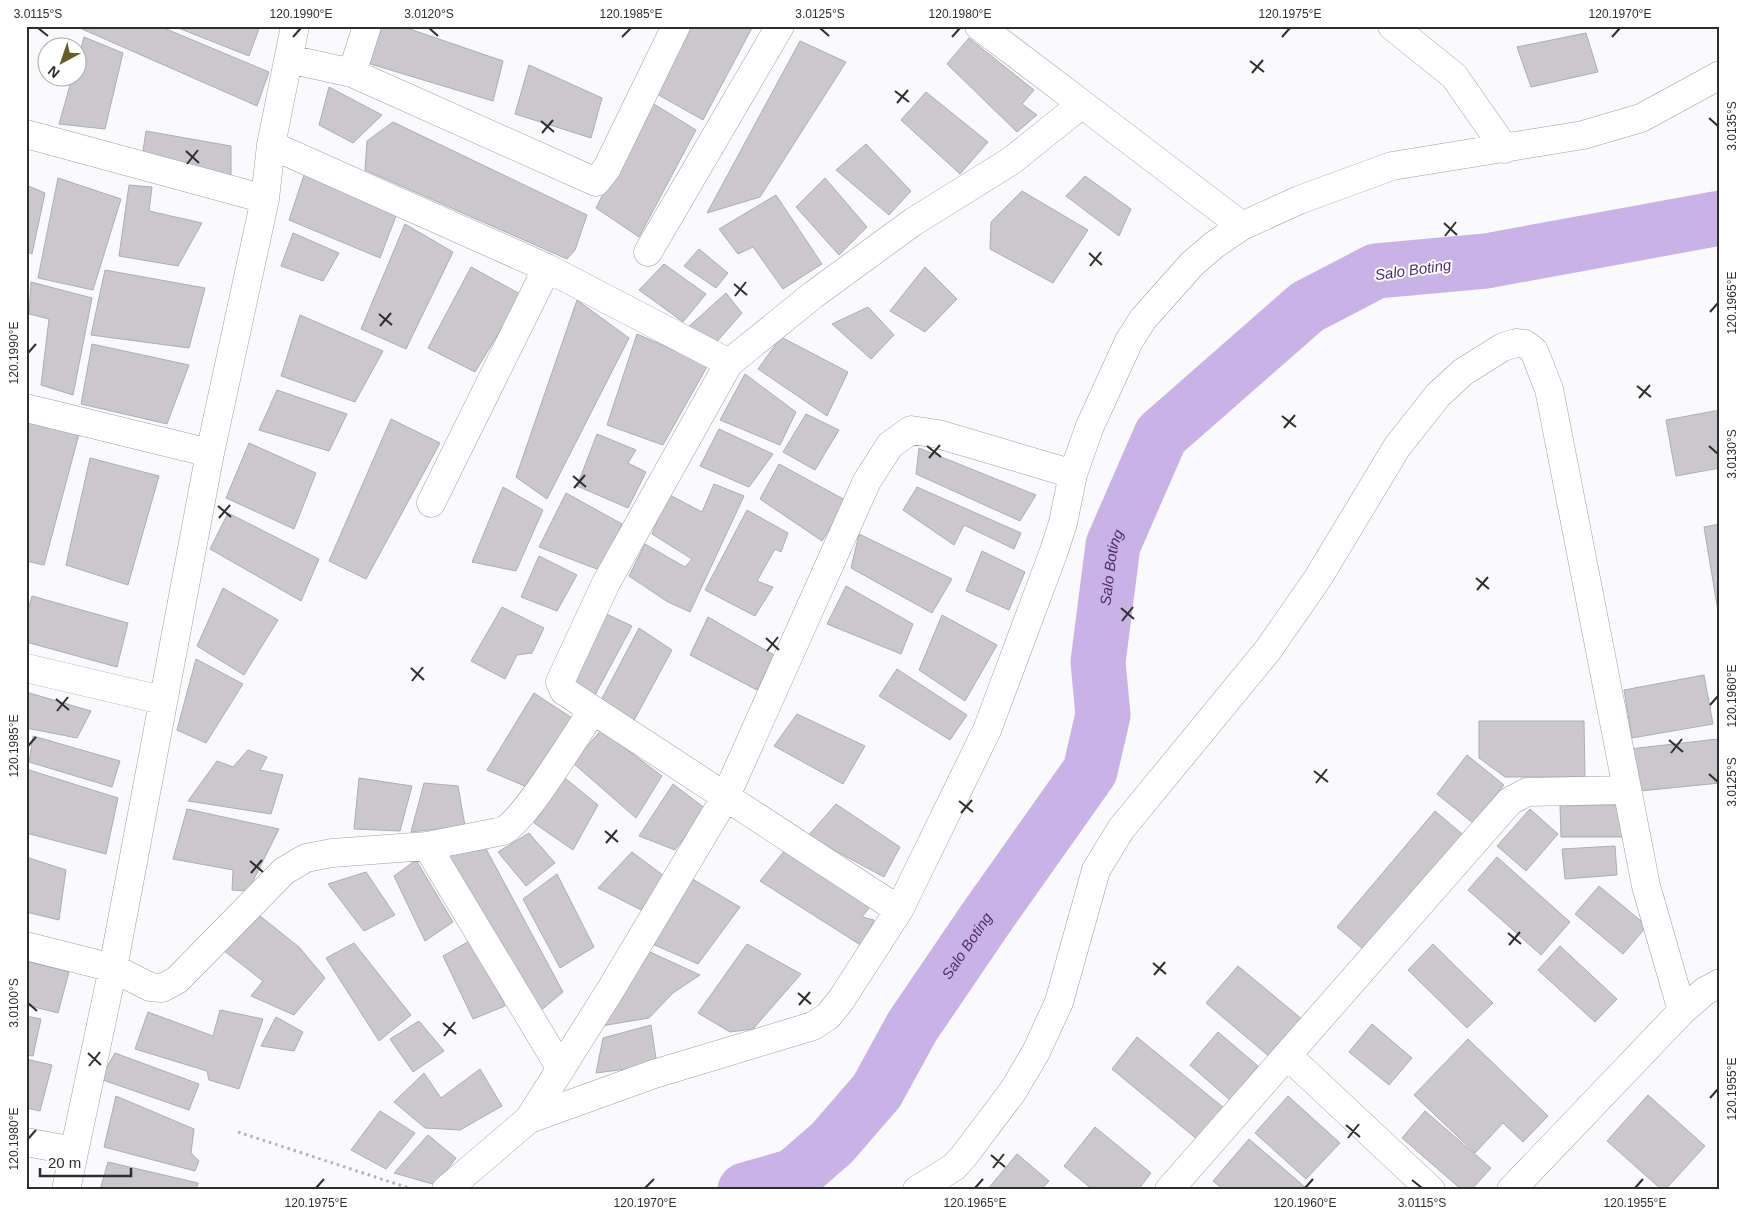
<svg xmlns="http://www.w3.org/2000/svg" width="1746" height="1216" font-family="Helvetica,sans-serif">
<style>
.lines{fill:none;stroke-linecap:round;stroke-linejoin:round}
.river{stroke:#c9b2e5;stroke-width:55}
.building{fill:#cac8cc;stroke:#aeadb0}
.minor-casing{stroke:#9f9ea1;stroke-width:29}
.path{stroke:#b3b3b5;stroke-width:3;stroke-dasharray:2.5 4;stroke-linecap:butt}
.minor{stroke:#fff;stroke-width:28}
.ticks{fill:none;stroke:#2e2e2f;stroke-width:2}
.labels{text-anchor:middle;stroke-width:4;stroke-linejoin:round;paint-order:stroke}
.water-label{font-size:15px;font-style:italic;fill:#4f2f6d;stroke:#fff}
.neatline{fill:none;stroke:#2e2e2f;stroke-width:2}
.ticks-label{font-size:12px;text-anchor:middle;fill:#2e2e2f}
</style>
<rect width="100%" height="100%" fill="#faf9fc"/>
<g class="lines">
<!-- river -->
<path class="river" id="s1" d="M745 1190 794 1176 832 1143 877 1091 912 1027 984 921 1090 771 1103 715 1098 662 1113 545 1161 435 1307 307 1376 271 1486 261 1720 218"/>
</g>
<!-- building -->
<path class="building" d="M84 26H159L269 72 257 106 82 29Z
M173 26H260L249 56Z
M378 26H401L503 61 493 101 367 63Z
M688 26H753L703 120 655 93Z
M1586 33 1598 72 1531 87 1517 47Z
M84 37 123 53 105 129 59 124 72 78H78V60Z
M969 38 1034 90 1022 104 1037 115 1017 132 947 64Z
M800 41 846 62 760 197 707 213Z
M529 65 602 98 591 138 515 114Z
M329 87 382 115 353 143 319 125Z
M926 92 988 142 960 174 901 120Z
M649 101 696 130 639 237 596 208Z
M393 122 587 215 575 250 567 259 365 170 367 141Z
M146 131 231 146V175L142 158Z
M866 144 911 191 889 215 836 170Z
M305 172 396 216 380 258 289 220Z
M1085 176 1131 209 1119 236 1066 196Z
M58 178 121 199 93 290 38 278Z
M825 178 867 227 839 255 796 207Z
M26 185 45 193 32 254 26 251Z
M129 185 152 187 149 211 202 223 178 266 119 256Z
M1022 191 1088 230 1053 283 990 249 991 222Z
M776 195 822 264 783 289 753 247 738 254 719 229Z
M405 224 453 252 406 349 361 329Z
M293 233 339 253 323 281 281 266Z
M699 249 728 273 716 288 684 266Z
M664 264 706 294 683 322 639 290Z
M471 267 522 295 475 372 428 348Z
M925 267 957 299 925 332 890 311Z
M105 270 205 288 189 348 91 335Z
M31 282 92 298 73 395 41 385 49 319 29 314Z
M726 293 742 313 714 345 686 329Z
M577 300 629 338 547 499 516 477Z
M868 307 894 335 871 359 832 324Z
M300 315 383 351 355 402 281 376Z
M637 334 708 365 663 445 607 425Z
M781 337 848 372 827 416 758 369Z
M92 344 189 365 167 424 81 404Z
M745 374 796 412 780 445 720 420Z
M277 390 347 414 329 451 259 430Z
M1720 410V468L1676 476 1666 420Z
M806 414 839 430 815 470 783 452Z
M391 419 440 443 366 579 329 561Z
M26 421 79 434 44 565 26 561Z
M719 429 773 454 749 487 700 466Z
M597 434 636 450 628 463 646 472 628 508 577 486Z
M249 443 316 473 294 529 226 498Z
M919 448 1036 495 1020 521 916 474Z
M90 458 159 476 128 585 66 565Z
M779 464 847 501 822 541 760 499Z
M714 484 744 496 690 612 668 602 629 576 645 544 685 567 692 559 652 534 668 494 702 512Z
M503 487 543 510 516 571 472 562Z
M917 487 1021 533 1014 549 964 525 954 545 903 510Z
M566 493 622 524 602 571 539 547Z
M747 510 788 533 781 552 775 549 757 581 773 587 755 616 705 590Z
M228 513 319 559 301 601 210 549Z
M1720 524V610L1718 611 1704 527Z
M859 534 952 579 932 613 851 568Z
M982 551 1025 572 1009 610 966 591Z
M539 556 577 575 557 611 521 597Z
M846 586 913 624 901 654 827 624Z
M223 588 278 620 244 675 197 646Z
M32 596 128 623 117 667 26 642V617Z
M502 607 544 628 532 653 517 655 505 679 471 661Z
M600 611 632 626 595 695 570 680Z
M942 615 997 645 965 701 919 670Z
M708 617 774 655 757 690 690 655Z
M639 628 672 650 631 726 598 706Z
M196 659 243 684 206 743 177 730Z
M897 669 967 715 950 740 879 696Z
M1704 675 1713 724 1632 738 1624 690Z
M26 692 91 711 77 738 26 728Z
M534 693 572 718 527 787 487 770Z
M797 714 865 746 843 784 774 746Z
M1479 721H1584L1585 777H1505L1479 758Z
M601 730 662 776 636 818 573 763Z
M33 736 120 761 112 787 29 762Z
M1718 739 1720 783 1630 792 1621 750Z
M248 750 267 757 260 770 283 775 271 814 188 801 217 761 233 767Z
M1467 755 1504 785 1473 823 1437 794Z
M26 769 118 798 106 854 26 833Z
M359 778 412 786 400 831 354 829Z
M565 778 598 805 573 850 534 823Z
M424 783 458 786 465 826 411 832Z
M673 784 706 809 675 850 639 836Z
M836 804 900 847 884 877 808 836Z
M1560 805H1622V837H1561Z
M187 809 279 829 248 891 232 890 233 870 173 859Z
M1530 809 1558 834 1526 871 1497 846Z
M1435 811 1467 838 1369 954 1337 927Z
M529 833 555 863 526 886 498 852Z
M1615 846 1617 875 1565 879 1562 849Z
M485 847 563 992 539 1012 442 856Z
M785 850 870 907 862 917 874 920 862 946 760 881Z
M632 852 664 876 641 910 598 888Z
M26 857 66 870 59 920 26 912Z
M1497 857 1570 922 1541 955 1468 890Z
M416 860 453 922 425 941 394 876Z
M366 872 395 915 364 931 328 884Z
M557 874 594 947 560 968 523 899Z
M689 877 740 907 698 964 650 943Z
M1599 886 1647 926 1623 954 1575 914Z
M255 912 299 947 325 978 294 1015 251 996 263 981 223 950Z
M473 939 505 1006 473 1019 443 956Z
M354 943 411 1015 379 1041 326 958Z
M747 944 801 974 753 1029 730 1032 698 1013Z
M1433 944 1493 1003 1467 1028 1408 970Z
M1560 946 1617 999 1595 1022 1538 970Z
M648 951 700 975 673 993 649 1018 601 1026Z
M26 961 69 972 58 1013 26 1005Z
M1238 966 1303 1020 1271 1058 1206 1003Z
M220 1010 263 1019 239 1089 209 1080 207 1071 135 1049 148 1012 213 1036Z
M26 1016 41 1019 33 1056 26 1055Z
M276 1017 303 1032 294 1051 261 1046Z
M419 1021 444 1051 413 1072 390 1039Z
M1372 1024 1412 1058 1389 1085 1349 1052Z
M651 1025 657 1065 596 1073 603 1038Z
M1218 1032 1258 1066 1230 1100 1190 1065Z
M1137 1037 1224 1108 1198 1140 1112 1069Z
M1468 1039 1548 1116 1523 1142 1503 1123 1475 1153 1414 1095Z
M115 1053 199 1084 189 1110 100 1079Z
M26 1059 52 1065 40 1111 26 1108Z
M480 1069 502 1106 460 1130 425 1128 394 1102 424 1073 441 1098Z
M1648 1095 1705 1146 1665 1190H1662L1607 1141Z
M116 1096 194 1129 191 1153 199 1161 195 1171 104 1147Z
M1288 1096 1340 1143 1306 1179 1255 1133Z
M380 1111 415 1133 386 1169 351 1150Z
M1425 1111 1491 1168 1471 1190H1462L1402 1138Z
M1095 1127 1151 1173 1138 1190H1093L1064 1166Z
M428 1135 456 1158 436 1185 394 1173Z
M1249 1139 1305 1187 1302 1190H1224L1213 1181Z
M1017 1154 1049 1181 1041 1190H987Z
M108 1162 198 1183 196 1190H100Z"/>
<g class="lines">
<defs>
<path id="minor" d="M979 26 1082 104
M1392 26 1454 76 1505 149
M289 59 352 73 596 182 607 168 676 26
M352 73 367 26
M26 134 265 199
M271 145 547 268 729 363
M648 252 780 26
M26 408 210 453
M431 503 547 268
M26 668 162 700
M427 846 561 1069
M899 910 564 691 560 682 606 583 729 363 813 295 913 222 1011 161 1082 104 1242 226
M26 946 113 968 150 987 162 988 177 980 284 871 306 858 332 853 427 846 503 831C526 819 575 736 593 710
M1287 1055 1431 1190
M529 1119 654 1074 813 1026 828 1016 841 1000 899 910 987 730 1054 551 1063 523 1073 474 1090 426 1129 341 1143 319 1192 264 1214 245 1242 226 1299 200 1392 166 1583 135 1641 118 1720 75
M26 1142 74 1151
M66 1190 113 968 210 453 265 199 271 145 295 26
M446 1190 529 1119 611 989 725 798 867 481 890 445 911 430 938 434 1073 474
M917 1190 954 1167 964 1156 1013 1091 1036 1052 1059 1002 1096 870 1121 829 1268 650 1318 578 1397 447 1438 395 1463 372 1503 347 1516 343 1525 344 1534 351 1549 389 1646 886 1682 1011
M1169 1190 1510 801 1527 792 1627 790
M1511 1190 1682 1011 1705 991 1720 983"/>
</defs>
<!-- minor casing -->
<use href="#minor" class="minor-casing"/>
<!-- path -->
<path class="path" d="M238 1132 415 1190"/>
<!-- minor -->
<use href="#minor" class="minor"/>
</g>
<!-- ticks -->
<path class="ticks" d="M38 28 48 36M429 28 438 36M820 28 829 36M293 37 301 28M622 37 631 28M952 37 960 28M1282 37 1290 28M1612 37 1620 28M1250 61 1264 72M1252 73 1263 60M895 91 909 102M897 103 908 90M1709 118 1718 126M541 121 554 132M542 133 553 120M186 151 199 163M187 164 198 150M1444 223 1457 235M1445 236 1456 222M1089 253 1102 265M1090 266 1101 252M734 284 747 295M735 296 746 282M1710 312 1718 303M379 314 392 325M380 326 391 313M28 353 36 344M1637 386 1651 397M1639 398 1650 385M1282 416 1296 427M1284 428 1295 415M927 446 941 457M1709 446 1718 454M929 458 940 445M573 476 586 487M574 488 585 475M218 506 231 517M219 518 230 505M1476 578 1489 589M1477 590 1488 577M1121 608 1134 619M1122 621 1133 607M766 638 779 650M767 651 778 637M411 668 424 680M412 681 423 667M56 699 69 710M1710 705 1718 696M57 711 68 697M1669 740 1683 752M28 746 36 737M1671 753 1682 739M1314 771 1328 782M1709 774 1718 782M1316 783 1327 769M959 801 973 812M961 813 972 800M605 831 618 842M606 843 617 830M250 861 263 872M251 873 262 860M1508 933 1521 944M1509 945 1520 932M1153 963 1166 974M1154 975 1165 962M798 993 811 1004M28 1003 37 1011M799 1005 810 992M443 1023 456 1034M444 1036 455 1022M88 1053 101 1065M89 1066 100 1052M1710 1098 1718 1089M1346 1125 1360 1137M1348 1138 1359 1124M28 1139 36 1130M991 1155 1005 1167M993 1168 1004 1154M1412 1180 1422 1188M316 1188 324 1179M645 1188 654 1179M975 1188 983 1179M1305 1188 1313 1179M1635 1188 1643 1179"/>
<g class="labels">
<!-- water labels -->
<g class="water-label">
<text transform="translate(1413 270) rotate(-8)" y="5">Salo Boting</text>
<text dy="5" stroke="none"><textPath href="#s1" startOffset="761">Salo Boting</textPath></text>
<text dy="5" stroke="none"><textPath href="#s1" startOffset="341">Salo Boting</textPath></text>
</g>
</g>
<!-- border -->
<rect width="1746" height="1216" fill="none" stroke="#ffffff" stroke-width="55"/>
<!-- north arrow -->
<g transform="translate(62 62) rotate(220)"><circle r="24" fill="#ffffff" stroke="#ababac"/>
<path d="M0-4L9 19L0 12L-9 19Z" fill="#685c28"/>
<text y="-8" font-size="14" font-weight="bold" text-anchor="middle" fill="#2e2e2f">N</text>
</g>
<!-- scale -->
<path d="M40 1168v8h91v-8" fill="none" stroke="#2e2e2f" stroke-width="2.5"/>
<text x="48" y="1168" font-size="15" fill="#2e2e2f" stroke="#ffffff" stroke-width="4" paint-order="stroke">20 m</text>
<rect x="28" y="28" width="1690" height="1160" class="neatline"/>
<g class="ticks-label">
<text x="38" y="18">3.0115°S</text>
<text x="301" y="18">120.1990°E</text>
<text x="429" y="18">3.0120°S</text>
<text x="631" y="18">120.1985°E</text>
<text x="820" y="18">3.0125°S</text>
<text x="960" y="18">120.1980°E</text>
<text x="1290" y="18">120.1975°E</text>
<text x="1620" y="18">120.1970°E</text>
<text transform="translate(1732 126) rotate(-90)" y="4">3.0135°S</text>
<text transform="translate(1732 303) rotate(-90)" y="4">120.1965°E</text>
<text transform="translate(14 353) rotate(-90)" y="4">120.1990°E</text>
<text transform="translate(1732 454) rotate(-90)" y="4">3.0130°S</text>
<text transform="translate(1732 696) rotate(-90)" y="4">120.1960°E</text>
<text transform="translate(14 746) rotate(-90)" y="4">120.1985°E</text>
<text transform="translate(1732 782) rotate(-90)" y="4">3.0125°S</text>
<text transform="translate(14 1003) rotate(-90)" y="4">3.0100°S</text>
<text transform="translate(1732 1089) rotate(-90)" y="4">120.1955°E</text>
<text transform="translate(14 1139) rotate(-90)" y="4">120.1980°E</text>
<text x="316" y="1207">120.1975°E</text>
<text x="645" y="1207">120.1970°E</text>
<text x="975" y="1207">120.1965°E</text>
<text x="1305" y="1207">120.1960°E</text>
<text x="1422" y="1207">3.0115°S</text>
<text x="1635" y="1207">120.1955°E</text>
</g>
</svg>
